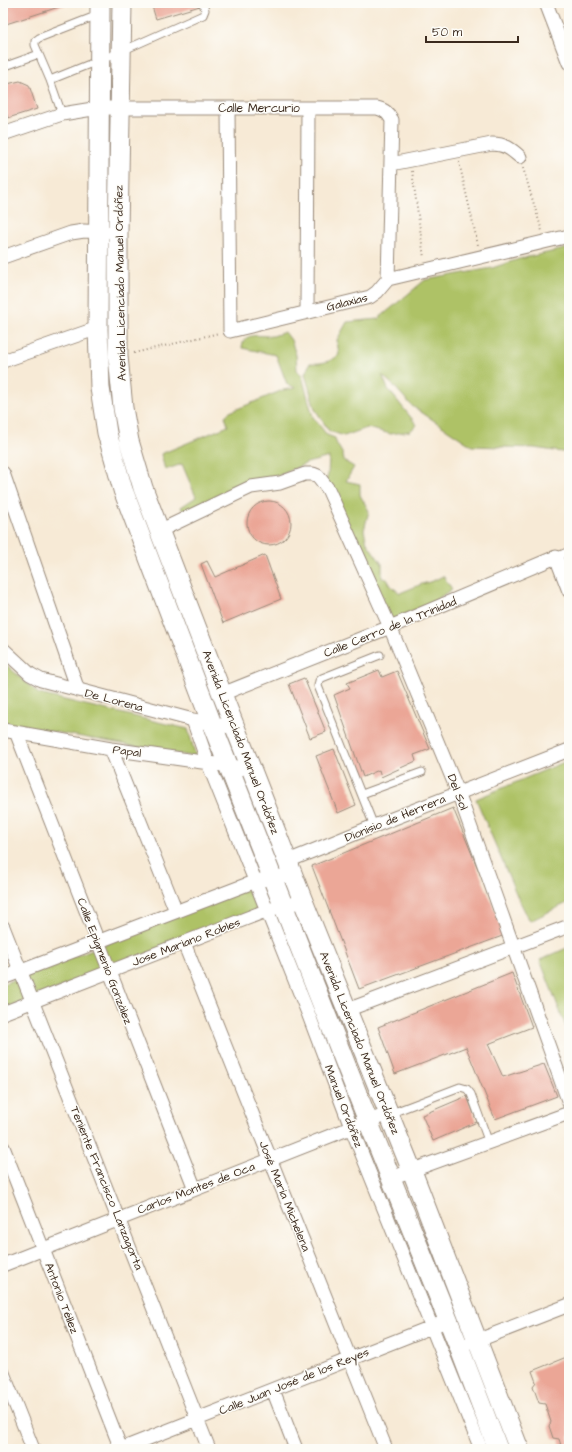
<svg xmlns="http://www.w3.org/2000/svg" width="572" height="1452" font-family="'Architects Daughter',sans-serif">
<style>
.green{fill:#aec266;stroke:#747642}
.building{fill:#eba696}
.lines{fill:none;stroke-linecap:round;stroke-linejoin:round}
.service-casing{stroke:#998a7a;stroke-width:9}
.minor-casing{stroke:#998a7a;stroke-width:15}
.secondary-casing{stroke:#998a7a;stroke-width:21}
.path{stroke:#998a7a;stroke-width:2;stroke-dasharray:1 3;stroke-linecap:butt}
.service{stroke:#fff;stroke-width:7}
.minor{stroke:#fff;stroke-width:13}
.secondary{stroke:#fff;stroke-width:19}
.labels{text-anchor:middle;stroke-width:3;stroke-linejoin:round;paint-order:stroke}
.street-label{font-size:12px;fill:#3b2a1e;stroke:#fdfcf7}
</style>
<rect width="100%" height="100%" fill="#fdfcf7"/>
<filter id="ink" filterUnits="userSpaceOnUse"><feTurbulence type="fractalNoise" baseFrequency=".025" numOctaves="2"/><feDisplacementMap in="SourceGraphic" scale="8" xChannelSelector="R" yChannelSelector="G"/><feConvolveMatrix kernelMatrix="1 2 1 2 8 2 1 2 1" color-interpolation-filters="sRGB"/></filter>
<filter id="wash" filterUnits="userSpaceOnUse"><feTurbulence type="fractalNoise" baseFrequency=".012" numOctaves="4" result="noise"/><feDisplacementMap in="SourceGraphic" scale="16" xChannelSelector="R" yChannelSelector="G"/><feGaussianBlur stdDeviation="0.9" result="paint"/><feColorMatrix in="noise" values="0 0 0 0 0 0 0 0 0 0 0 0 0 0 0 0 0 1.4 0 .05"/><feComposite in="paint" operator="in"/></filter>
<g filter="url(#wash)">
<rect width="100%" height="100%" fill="#f7ead6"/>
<!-- green -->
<path class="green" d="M569 248V453L534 448 472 446 412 406 394 386 382 375 388 389 417 425 410 431 391 434 367 428 344 436 329 431 315 409 305 374 310 363C322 364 330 362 339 355L337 340 347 322 378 319 425 280 492 268 519 259Z
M285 332 291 340 296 355 297 370 302 376 313 417 327 435 335 438C337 449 343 449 344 461L354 467 346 481 360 484V495L369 511 364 530 367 543 382 564V578L387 579 391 586 400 593 422 584 433 581 443 576 452 589 430 604 389 621 325 482 328 475 329 457 307 463 280 475 242 489 185 515 181 507 196 497 182 464 165 470 161 454 228 426 225 416 230 412 283 390 296 388 287 384 276 355 242 348C243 330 262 337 273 336 277 335 281 333 285 332Z
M3 662 39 694 188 729 196 757 3 723Z
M569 760V902L530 921 518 898 476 799Z
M249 888 257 910 3 1010V984Z
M569 947V1026L566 1027 540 960Z"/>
<g id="blocks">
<!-- building -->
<path class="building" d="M3 3H64L65 5 3 25Z
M151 3H199L200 6 156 19Z
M20 81 29 85 37 109 8 118 3 103V85Z
M247 523a22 22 0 1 1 44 0a22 22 0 1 1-44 0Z
M265 555 281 599 223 623 201 564 207 561 215 577Z
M379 670 382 677 397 671 430 749 414 755 416 761 381 777 379 770 363 777 334 695 350 688 347 683Z
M304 678 326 732 310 738 289 684Z
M334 749 356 805 338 813 316 756Z
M453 808 505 935 359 989 312 866Z
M512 973 532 1027 488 1044 503 1077 544 1064 557 1096 495 1119 466 1047 395 1074 378 1027Z
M467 1096 477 1122 433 1141 422 1115Z
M569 1356V1449H562L559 1439 553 1438 549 1426 551 1422 545 1404 539 1403 533 1386 536 1382 532 1371Z"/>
</g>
</g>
<g filter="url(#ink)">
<use href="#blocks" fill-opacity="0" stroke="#998a7a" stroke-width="1"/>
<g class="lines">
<defs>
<path id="service" d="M98 15 39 38 35 41V45L50 80 122 51 203 15 205 10 203 3
M3 67 39 54
M50 80 62 114
M556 557 569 551
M362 794 422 772
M374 826 318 686 319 681 322 678 380 655
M389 1114 460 1087 467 1089 471 1094 489 1143"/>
<path id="minor" d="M546 3 569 63
M228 109 230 331 370 297 377 292 388 279 569 236
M3 134 62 114 99 108H377C385 110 388 113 392 120L388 279
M391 164 492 144C505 144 511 149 520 157
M3 257 71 233 84 231 106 232
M307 311 308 108
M3 361 98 328
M3 473 78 690
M159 531 251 487 280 483 305 474H313L318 476 328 489 390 627 458 792 569 1103
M3 649 30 674 41 680 193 720 236 728
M222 694 390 627 556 557 569 591
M193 720 208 763 308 1013 351 1127 481 1449
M3 730 111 749 251 769
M16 732 195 1189
M111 749 176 911
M288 861 374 826 569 750
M3 927 209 1449
M184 943 386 1449
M3 978 256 881 293 874
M347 1010 569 926
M3 1013 268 910 303 901
M3 1147 121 1449
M391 1178 569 1113
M3 1265 368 1121 389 1114
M471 1343 569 1305
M3 1373 33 1449
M273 1390 296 1449
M121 1449 439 1324"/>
<path id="secondary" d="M100 3 98 328 100 388 107 433 123 490 212 724 368 1121 459 1347 498 1449
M122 3 118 232V356L123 408 129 441 143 488 222 694 303 901 412 1171 519 1449"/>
</defs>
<!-- service casing -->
<use href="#service" class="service-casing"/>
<!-- minor casing -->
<use href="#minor" class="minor-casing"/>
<!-- secondary casing -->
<use href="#secondary" class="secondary-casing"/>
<!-- path -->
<path class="path" d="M459 162 478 245
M523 168 542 231
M412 171 424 258
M134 353 219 333"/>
<!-- service -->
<use href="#service" class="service"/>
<!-- minor -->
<use href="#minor" class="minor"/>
<!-- secondary -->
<use href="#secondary" class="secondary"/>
</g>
</g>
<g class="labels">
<!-- street labels -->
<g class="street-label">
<text x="259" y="112">Calle Mercurio</text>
<text transform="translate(120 283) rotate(-91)" y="4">Avenida Licenciado Manuel Ordóñez</text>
<text transform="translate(347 302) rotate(-14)" y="4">Galaxias</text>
<text transform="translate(390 627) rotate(-22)" y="4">Calle Cerro de la Trinidad</text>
<text transform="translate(114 700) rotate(15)" y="4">De Lorena</text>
<text transform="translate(241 742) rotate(69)" y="4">Avenida Licenciado Manuel Ordóñez</text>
<text transform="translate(127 751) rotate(8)" y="4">Papal</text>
<text transform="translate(458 792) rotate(69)" y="4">Del Sol</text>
<text transform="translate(395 818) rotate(-22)" y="4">Dionisio de Herrera</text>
<text transform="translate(186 942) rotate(-21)" y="4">Jose Mariano Robles</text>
<text transform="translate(105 961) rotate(69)" y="4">Calle Epigmenio González</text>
<text transform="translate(360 1043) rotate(68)" y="4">Avenida Licenciado Manuel Ordóñez</text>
<text transform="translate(344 1106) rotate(69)" y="4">Manuel Ordóñez</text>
<text transform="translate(107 1188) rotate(68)" y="4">Teniente Francisco Lanzagorta</text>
<text transform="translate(196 1188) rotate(-21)" y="4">Carlos Montes de Oca</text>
<text transform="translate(285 1196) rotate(68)" y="4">José María Michelena</text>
<text transform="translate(62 1298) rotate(69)" y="4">Antonio Téllez</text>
<text transform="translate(294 1381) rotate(-22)" y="4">Calle Juan José de los Reyes</text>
</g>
</g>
<!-- margin -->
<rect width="572" height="1452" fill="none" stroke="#fdfcf7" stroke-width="16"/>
<!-- scale -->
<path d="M426 36v6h92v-6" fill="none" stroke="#3b2a1e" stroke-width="2"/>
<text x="432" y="36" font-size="12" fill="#3b2a1e" stroke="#fdfcf7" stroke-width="3" paint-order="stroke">50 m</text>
</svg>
